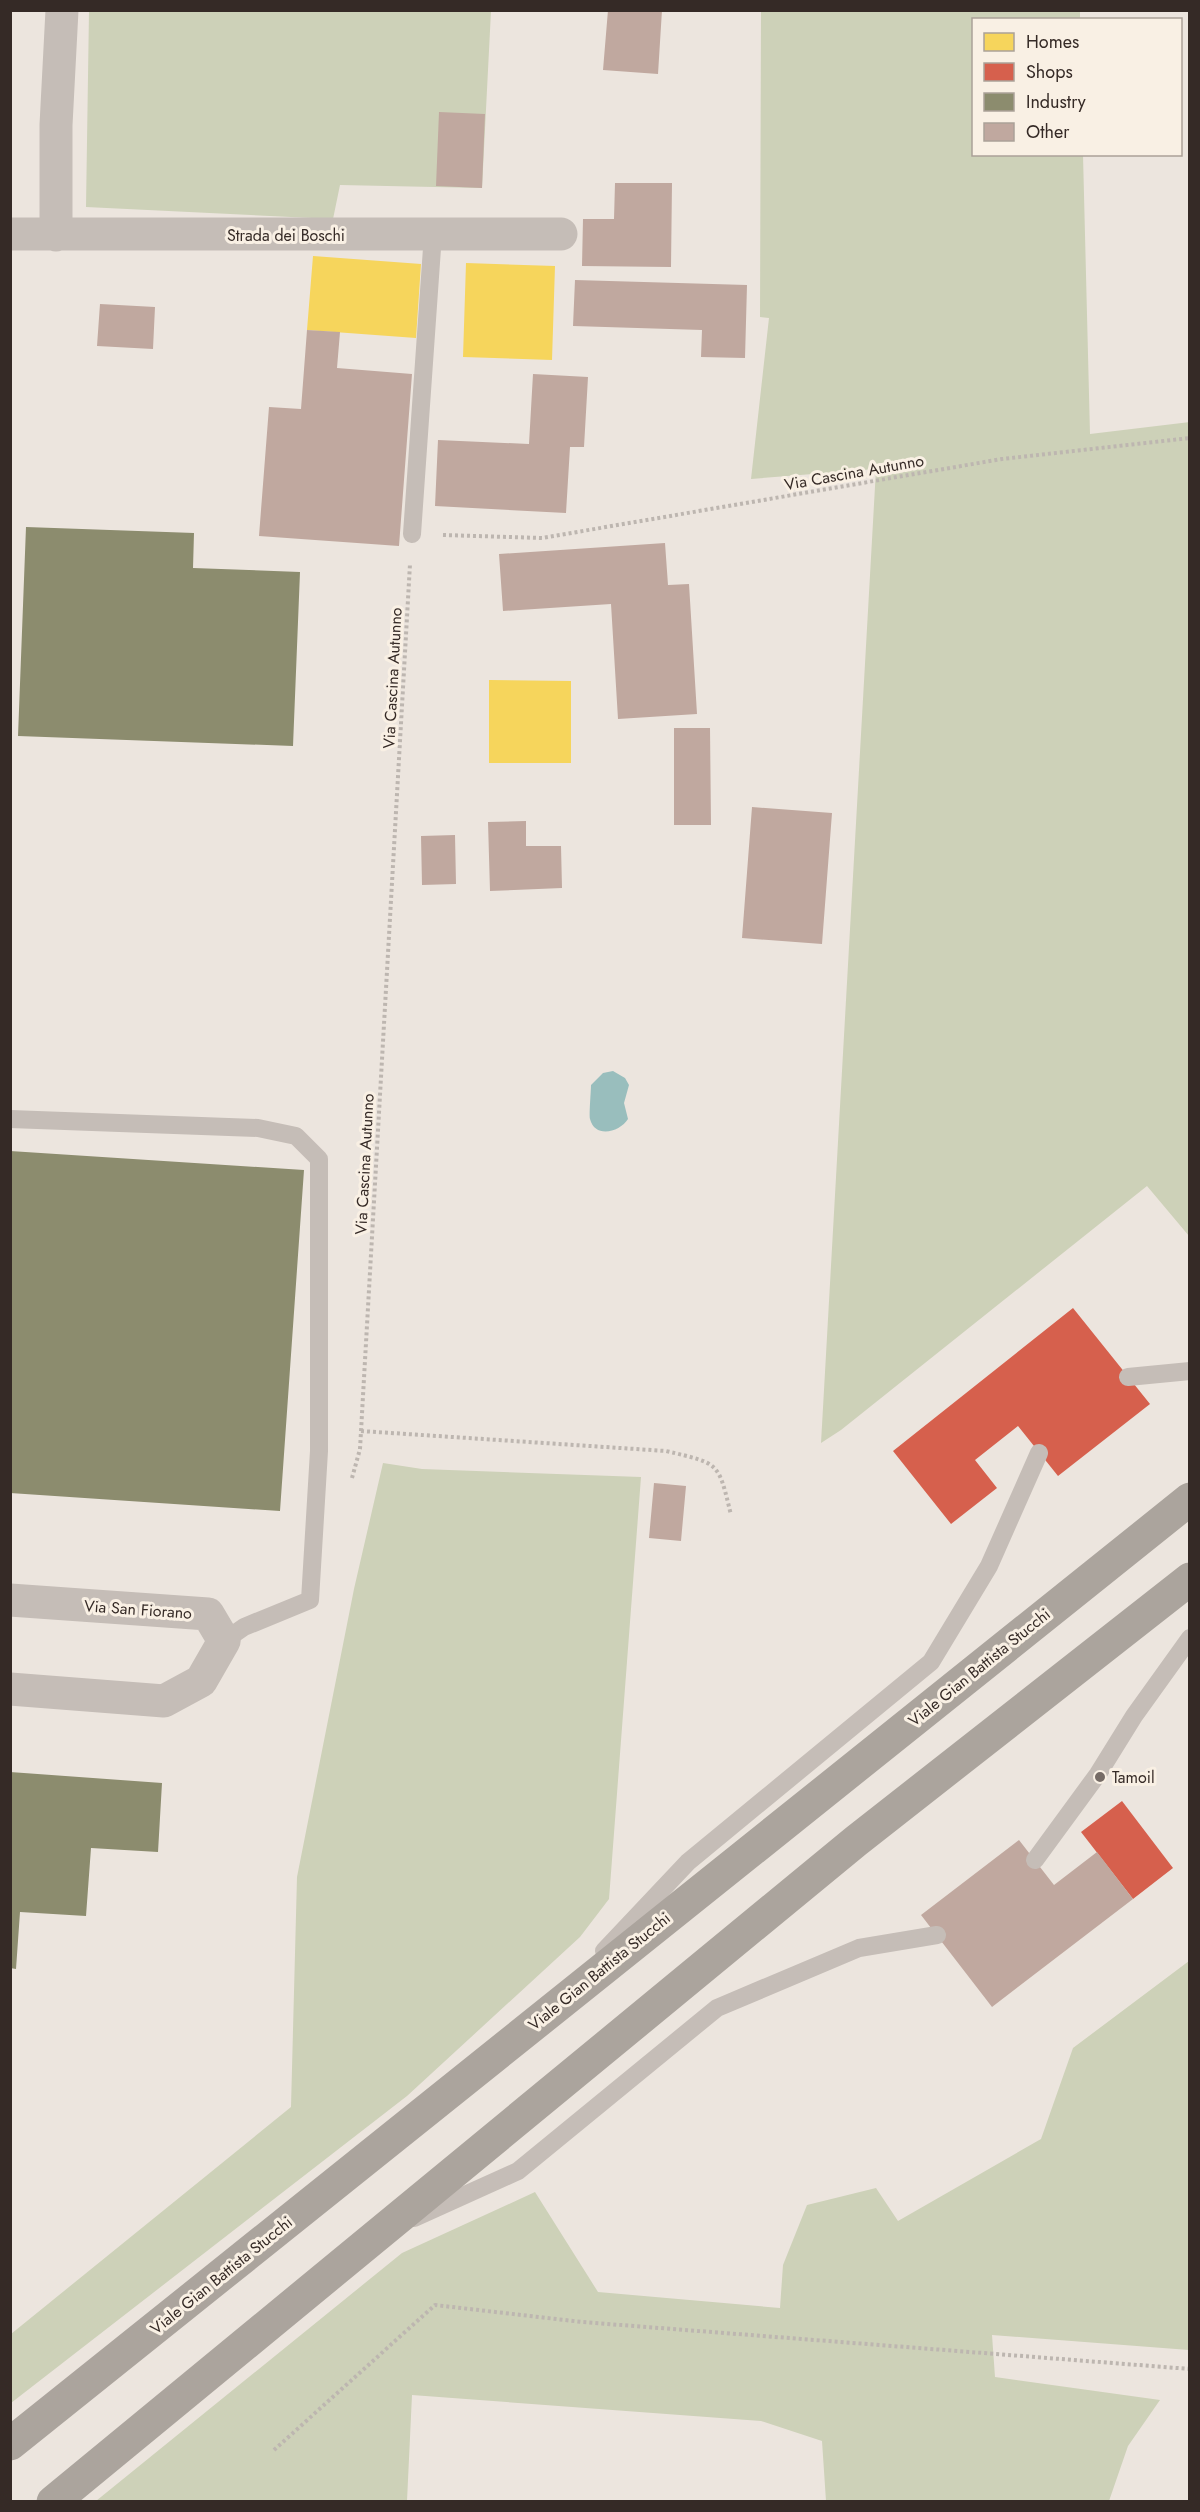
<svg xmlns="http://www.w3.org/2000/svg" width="1200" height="2512" font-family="Jost,sans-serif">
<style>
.green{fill:#cdd1b8}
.water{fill:#99bebd}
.homes{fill:#f6d55c}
.shops{fill:#d6604d}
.industry{fill:#8c8c6e}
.building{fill:#c0a89f}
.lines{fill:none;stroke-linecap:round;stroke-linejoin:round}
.path{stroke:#bdb6b0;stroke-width:4;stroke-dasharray:3 3;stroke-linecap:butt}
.lane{stroke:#c5bdb7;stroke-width:18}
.street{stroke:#c5bdb7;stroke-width:33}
.highway{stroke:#aba49d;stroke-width:33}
.poi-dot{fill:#756b66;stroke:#f9f0e4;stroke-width:2}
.labels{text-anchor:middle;stroke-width:6;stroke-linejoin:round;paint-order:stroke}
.street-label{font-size:16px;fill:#352a26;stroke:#f9f0e4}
.poi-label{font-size:16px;fill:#352a26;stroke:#f9f0e4;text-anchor:start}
</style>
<rect width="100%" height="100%" fill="#ece5de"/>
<!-- green -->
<path class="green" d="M89 11H491L482 188 340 185 333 219 86 207Z
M761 11H1080V19L974 20V154L1083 155 1090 434 1190 422 1189 1236 1147 1186 841 1430 821 1443 876 469 751 479 769 318 760 317Z
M383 1463 422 1469 641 1477 609 1899 580 1937 407 2096 11 2403V2334L291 2107 297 1877 354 1589Z
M1189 1961V2350L992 2335 995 2377 1160 2400 1128 2446 1109 2501H826L822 2441 761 2421 412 2395 407 2501H96L402 2253 535 2192 598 2292 780 2308 783 2265 807 2205 876 2188 898 2221 1041 2139 1073 2048Z"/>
<!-- water -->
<path class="water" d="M613 1071 625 1078 629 1085 624 1103 628 1119C620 1132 595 1139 590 1119 589 1114 591 1091 591 1085L603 1073Z"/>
<!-- homes -->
<path class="homes" d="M313 256 421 264 416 338 307 330Z
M466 263 555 266 552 360 463 357Z
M489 680 571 681V763H489Z"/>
<!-- shops -->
<path class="shops" d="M1073 1308 1150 1404 1058 1476 1018 1426 975 1460 997 1488 951 1524 893 1451Z
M1122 1801 1173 1868 1133 1899 1081 1832Z"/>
<!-- industry -->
<path class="industry" d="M26 527 194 533 193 568 300 572 293 746 18 736Z
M10 1151 304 1170 280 1511 10 1493Z
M10 1772 162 1783 158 1852 91 1848 86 1916 20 1912 16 1969 10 1968Z"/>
<!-- building -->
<path class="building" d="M608 10H662L658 74 603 70Z
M439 112 485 114 482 188 436 186Z
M615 183H672L671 267 582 266 583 219H614Z
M575 280 747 285 745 358 701 357 702 330 573 326Z
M100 304 155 307 153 349 97 346Z
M307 330 340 332 337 368 412 374 399 546 259 536 269 407 301 409Z
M533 374 588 377 584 447H570L566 513 435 506 438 440 529 444Z
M665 543 668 585 689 584 697 714 618 719 611 604 503 611 499 554Z
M674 728H710L711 825H674Z
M752 807 832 813 822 944 742 938Z
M526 821V846H561L562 888 490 891 488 822Z
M455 835 456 884 422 885 421 836Z
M654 1483 686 1486 681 1541 649 1538Z
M1019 1840 1054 1885 1097 1852 1133 1899 992 2007 921 1915Z"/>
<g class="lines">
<!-- path -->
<path class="path" d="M443 535 542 538 1002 459 1190 438
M361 1431 666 1451C720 1464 718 1461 731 1515
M352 1478 360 1449 410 564
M274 2450 435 2305 582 2322 1190 2369"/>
<!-- lane -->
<path class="lane" d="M412 534 433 234
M10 1119 258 1128 296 1136 319 1159V1451L310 1600 244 1627 224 1641
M1128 1377 1190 1371
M1035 1860 1098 1774 1134 1716 1190 1638
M604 1951 688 1862 931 1662 989 1566 1039 1453
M414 2218 518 2171 717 2008 859 1948 937 1935"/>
<!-- street -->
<path class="street" d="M10 234H561
M56 235V125L62 10
M10 1600 208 1614 224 1641 201 1681 164 1701 10 1689"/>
<!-- highway -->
<path class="highway" d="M10 2444 1190 1499
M53 2502 856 1841 1190 1579"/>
</g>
<!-- markers -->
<circle class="poi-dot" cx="1100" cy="1777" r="6"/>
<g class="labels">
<!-- street labels -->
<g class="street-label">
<text x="286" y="241">Strada dei Boschi</text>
<text transform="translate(854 472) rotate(-10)" y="6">Via Cascina Autunno</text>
<text transform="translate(392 678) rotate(-87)" y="6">Via Cascina Autunno</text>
<text transform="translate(364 1164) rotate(-87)" y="6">Via Cascina Autunno</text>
<text transform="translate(138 1609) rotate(4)" y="6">Via San Fiorano</text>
<text transform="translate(979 1667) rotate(-39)" y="6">Viale Gian Battista Stucchi</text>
<text transform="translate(599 1971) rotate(-39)" y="6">Viale Gian Battista Stucchi</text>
<text transform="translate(221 2275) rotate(-39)" y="6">Viale Gian Battista Stucchi</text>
</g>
<!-- poi labels -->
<g class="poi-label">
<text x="1112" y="1783">Tamoil</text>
</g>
</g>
<!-- border -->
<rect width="1200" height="2512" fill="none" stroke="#352a26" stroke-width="24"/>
<!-- legend -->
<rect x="972" y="18" width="210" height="138" fill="#f9f0e4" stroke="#aba198" stroke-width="1.5"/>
<rect x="984" y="33" width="30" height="18" fill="#f6d55c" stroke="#aba198" stroke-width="1.5"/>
<text x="1026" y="48" font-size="18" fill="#352a26">Homes</text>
<rect x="984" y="63" width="30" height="18" fill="#d6604d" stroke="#aba198" stroke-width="1.5"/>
<text x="1026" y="78" font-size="18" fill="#352a26">Shops</text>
<rect x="984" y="93" width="30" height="18" fill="#8c8c6e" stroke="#aba198" stroke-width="1.5"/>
<text x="1026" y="108" font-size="18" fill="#352a26">Industry</text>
<rect x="984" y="123" width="30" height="18" fill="#c0a89f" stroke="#aba198" stroke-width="1.5"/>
<text x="1026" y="138" font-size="18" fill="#352a26">Other</text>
</svg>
